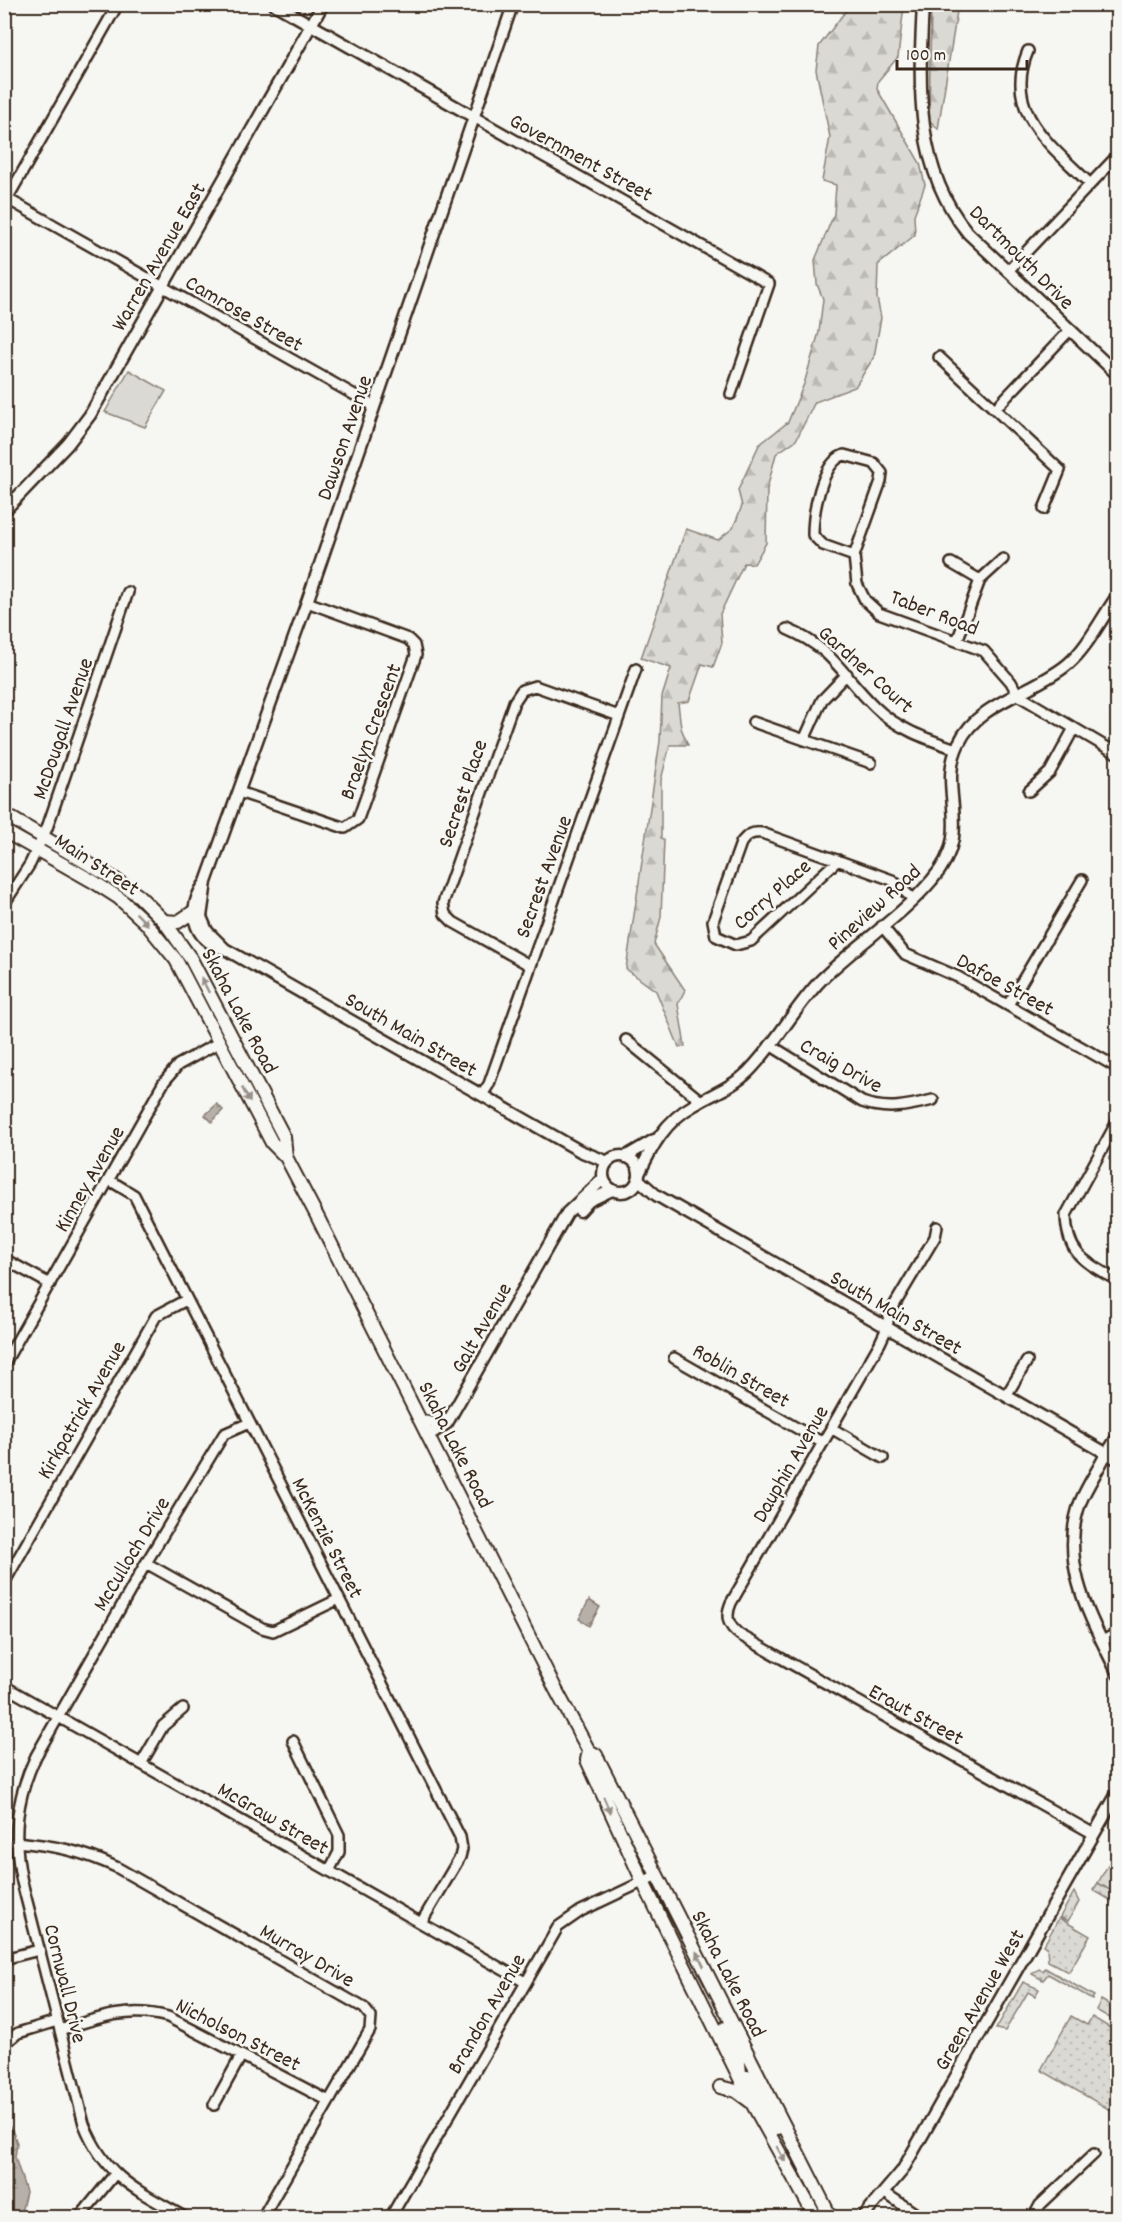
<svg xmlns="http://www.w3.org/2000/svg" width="1122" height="2222" font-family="Dekko,sans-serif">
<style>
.grass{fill:url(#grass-dots);stroke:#8a8278;stroke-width:1.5}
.forest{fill:url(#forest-firs);stroke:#8a8278;stroke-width:1.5}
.garden{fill:#dad9d3;stroke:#8a8278;stroke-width:1.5}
.water{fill:url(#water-ripples);stroke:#857a71;stroke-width:1.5}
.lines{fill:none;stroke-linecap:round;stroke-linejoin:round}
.minor-casing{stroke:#3b2a1e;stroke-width:14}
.tertiary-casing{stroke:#3b2a1e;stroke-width:15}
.secondary-casing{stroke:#3b2a1e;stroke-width:16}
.minor{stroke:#f6f6f2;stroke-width:9}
.tertiary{stroke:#f6f6f2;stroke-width:10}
.secondary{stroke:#f6f6f2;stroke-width:12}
.oneway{fill:#989088}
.labels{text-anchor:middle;stroke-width:5;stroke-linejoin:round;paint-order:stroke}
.street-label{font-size:22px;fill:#3b2a1e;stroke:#f6f6f2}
</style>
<defs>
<pattern id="grass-dots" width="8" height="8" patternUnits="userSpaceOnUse" patternTransform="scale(1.5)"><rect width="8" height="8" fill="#dad9d3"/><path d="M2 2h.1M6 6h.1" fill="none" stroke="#bcbab5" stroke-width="1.8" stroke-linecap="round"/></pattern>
<pattern id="forest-firs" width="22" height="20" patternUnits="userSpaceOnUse" patternTransform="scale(1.5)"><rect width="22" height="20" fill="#dad9d3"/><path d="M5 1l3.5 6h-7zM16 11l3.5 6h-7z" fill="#bcbab5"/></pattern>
<pattern id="water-ripples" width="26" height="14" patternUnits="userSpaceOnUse" patternTransform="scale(1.5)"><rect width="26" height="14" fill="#b6b0a9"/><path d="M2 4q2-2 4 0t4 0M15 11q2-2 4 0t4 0" fill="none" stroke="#958f89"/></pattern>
</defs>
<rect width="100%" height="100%" fill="#f6f6f2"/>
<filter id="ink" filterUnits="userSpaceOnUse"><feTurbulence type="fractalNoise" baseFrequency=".0167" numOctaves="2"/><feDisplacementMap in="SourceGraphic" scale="12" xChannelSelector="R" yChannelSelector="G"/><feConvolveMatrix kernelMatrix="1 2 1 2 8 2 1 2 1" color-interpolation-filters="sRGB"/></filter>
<g filter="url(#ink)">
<!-- grass -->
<path class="grass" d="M1098 1883 1117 1894V1904L1093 1890Z
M1074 1892 1079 1902 1068 1921 1060 1917Z
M1059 1918 1090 1936 1069 1972 1048 1961 1047 1947 1044 1945Z
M1045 1968 1094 1996 1092 1999 1048 1974 1043 1980 1032 1974 1039 1969 1043 1971Z
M1023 1982 1039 1989 1035 1996 1028 1992 1005 2031 996 2029Z
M1101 2000 1113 2007 1115 2021 1096 2010Z
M1071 2016 1087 2025 1092 2017 1117 2032V2114L1041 2070Z"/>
<!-- forest -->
<path class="forest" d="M851 4 904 5 898 57 878 81 877 89 920 163 925 185 914 215 915 235 878 265 877 298 881 318 874 357 855 387 815 402 796 440 776 454 767 489 766 543 754 564 744 563 720 614 722 643 713 667 702 664 689 701 678 703 681 728 688 745H670L661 780V838L664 840 661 917 654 944 685 990 678 1004 685 1046 679 1047 656 991 626 969 660 741 662 697 671 668 641 658 686 529 718 540 733 528 742 506 738 490 759 445 788 422 804 384 819 332 823 299 817 284 815 260 834 214 836 185 822 181 830 137 816 70 819 46Z
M931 5H958L938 129 929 120Z"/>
<!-- garden -->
<path class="garden" d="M129 370 166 391 145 427 105 412Z
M1117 1849 1118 1894H1117L1098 1883Z"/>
<!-- water -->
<path class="water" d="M217 1104 223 1110 212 1122 205 1115Z
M589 1600 600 1607 589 1626 579 1619Z
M5 2121 12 2130 17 2143 15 2157 26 2192 20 2217H5Z"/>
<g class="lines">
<defs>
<path id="minor" d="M513 4 474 117 769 284 731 394
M1028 51C1002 112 1052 146 1090 184
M4 197 374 406
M7 199 118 4
M1008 271 1118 155
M939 357 1060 470 1044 509
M995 409 1070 330
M854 556 823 545 813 535C813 513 821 463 844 455L874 463 882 473 881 481 854 556 857 584 865 600 879 613 984 651 1011 682 1018 695 1118 754
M951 563 980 580
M787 629C834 649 841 674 875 707 897 729 927 739 956 749
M957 641 980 580 1003 559
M753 722 871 763
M804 740 822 700 847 674
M1029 791 1050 772 1073 730
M239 792 345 828 358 819 416 655 414 645 408 639 307 602
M838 860 751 941 736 945 716 936 713 921 741 843C747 835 751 832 762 833L892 880 913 899
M4 904 30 864 47 828 128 592
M882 926 905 954 958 977 1118 1068
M531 966 453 922 445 914 443 903 514 702 522 690 535 686 619 716
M1008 1005 1082 880
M626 1040 701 1101
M770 1045 862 1102C887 1111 908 1106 933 1100
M482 1095 489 1084 636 669
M1118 1120 1066 1215C1067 1256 1086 1262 1118 1281
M109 1180 134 1195 460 1837 462 1849 460 1857 421 1923
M937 1227 935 1237 889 1314 887 1328 880 1343 731 1603C725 1617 728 1626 740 1635L1094 1834
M4 1259 50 1284
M674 1358 823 1443
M4 1364 164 1082 178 1065 218 1043
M1006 1396 1027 1361
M831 1428 883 1458
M1106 1454 1118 1435
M146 1563 262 1628 273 1631 339 1599
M4 1583 156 1316 186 1300
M1102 1641 1118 1633
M4 1686 525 1982
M293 1741 339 1835V1852L329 1871
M141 1764 163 1726 183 1709
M15 1842C52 1845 82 1851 116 1867L364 2008 371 2017 370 2030 262 2218
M4 1959 39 1950
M60 2030C97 2018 129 2006 168 2017L329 2101
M4 2044 18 2033 57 2021
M214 2105 241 2056
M885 2193 922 2218
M79 2218 114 2175
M186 2218C137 2190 106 2179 84 2124L22 1882C12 1836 16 1798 36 1756L146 1563 224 1434 249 1423
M390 2218 558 1927 581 1911 657 1875
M1033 2218 1040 2205 1094 2154"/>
<path id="tertiary" d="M923 4C919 84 914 168 968 233L1118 375
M4 511 68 444 90 415 323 4
M206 882C186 907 191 941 225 949L580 1151 608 1162
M225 949 207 931 201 917 206 882 307 602 474 117 274 4
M603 1174a18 18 0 1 1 36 0a18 18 0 1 1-36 0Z
M625 1157 654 1140
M639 1174C652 1146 665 1121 694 1105 712 1094 733 1087 748 1072 776 1044 794 1008 821 980 856 945 900 918 932 880 977 829 935 791 959 743 978 702 1035 692 1068 664 1088 647 1102 617 1118 595
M638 1179 656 1195 1118 1460
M580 1211 589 1201 612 1190
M422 1421 434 1423 449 1419
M429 1435 447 1423 567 1213 603 1179
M1106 1454C1098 1470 1087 1486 1080 1503 1058 1565 1092 1620 1118 1674
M862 2218 902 2171 1118 1792"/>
<path id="secondary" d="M4 814 116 880 139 896 164 921 191 959 284 1137 286 1157
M4 831 94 882 119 898 145 922 176 960 272 1143 286 1157 317 1216 556 1690 589 1751 596 1755 831 2218
M164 921 178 922 193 912
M589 1751 587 1760 643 1882 752 2103 816 2218
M725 2028 738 2054 740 2073
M740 2077H747L752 2081 778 2128
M720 2087 736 2091 751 2102"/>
</defs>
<!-- minor casing -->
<use href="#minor" class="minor-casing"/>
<!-- tertiary casing -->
<use href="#tertiary" class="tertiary-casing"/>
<!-- secondary casing -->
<use href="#secondary" class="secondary-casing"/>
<!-- minor -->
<use href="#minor" class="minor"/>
<!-- tertiary -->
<use href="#tertiary" class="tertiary"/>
<!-- secondary -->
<use href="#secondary" class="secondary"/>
</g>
<!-- one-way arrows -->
<defs><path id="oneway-solid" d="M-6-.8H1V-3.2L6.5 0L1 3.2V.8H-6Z" transform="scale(1.5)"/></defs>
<g class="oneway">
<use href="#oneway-solid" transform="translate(142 919) rotate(45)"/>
<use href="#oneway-solid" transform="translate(205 985) rotate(-117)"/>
<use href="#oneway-solid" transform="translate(246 1095) rotate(62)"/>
<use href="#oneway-solid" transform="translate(607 1805) rotate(66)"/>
<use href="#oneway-solid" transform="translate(700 1959) rotate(-117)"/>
<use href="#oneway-solid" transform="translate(781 2154) rotate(60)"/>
</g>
</g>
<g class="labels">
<!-- street labels -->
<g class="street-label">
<text transform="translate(582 156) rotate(29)" y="8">Government Street</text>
<text transform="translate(157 256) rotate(-60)" y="8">Warren Avenue East</text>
<text transform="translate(1023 256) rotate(45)" y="8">Dartmouth Drive</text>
<text transform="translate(245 312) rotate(30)" y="8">Camrose Street</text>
<text transform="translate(343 437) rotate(-71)" y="8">Dawson Avenue</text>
<text transform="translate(935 611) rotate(21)" y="8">Taber Road</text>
<text transform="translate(867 668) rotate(42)" y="8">Gardner Court</text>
<text transform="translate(61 728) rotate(-71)" y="8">McDougall Avenue</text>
<text transform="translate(369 731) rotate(-70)" y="8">Braelyn Crescent</text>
<text transform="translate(461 793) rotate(-71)" y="8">Secrest Place</text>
<text transform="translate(98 863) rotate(33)" y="8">Main Street</text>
<text transform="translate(542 876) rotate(-70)" y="8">Secrest Avenue</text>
<text transform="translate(771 893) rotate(-41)" y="8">Corry Place</text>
<text transform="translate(873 906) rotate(-42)" y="8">Pineview Road</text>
<text transform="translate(1006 983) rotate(29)" y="8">Dafoe Street</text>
<text transform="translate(241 1010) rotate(62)" y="8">Skaha Lake Road</text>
<text transform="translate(412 1033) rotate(30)" y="8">South Main Street</text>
<text transform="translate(842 1064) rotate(29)" y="8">Craig Drive</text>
<text transform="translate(88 1178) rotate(-60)" y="8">Kinney Avenue</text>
<text transform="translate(897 1311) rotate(30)" y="8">South Main Street</text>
<text transform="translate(480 1327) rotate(-60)" y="8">Galt Avenue</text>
<text transform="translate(742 1374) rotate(30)" y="8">Roblin Street</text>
<text transform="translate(80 1409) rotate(-60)" y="8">Kirkpatrick Avenue</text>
<text transform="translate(457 1444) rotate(63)" y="8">Skaha Lake Road</text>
<text transform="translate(789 1463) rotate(-60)" y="8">Dauphin Avenue</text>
<text transform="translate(329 1537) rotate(63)" y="8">McKenzie Street</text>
<text transform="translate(130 1553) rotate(-59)" y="8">McCulloch Drive</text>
<text transform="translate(917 1713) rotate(29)" y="8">Eraut Street</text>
<text transform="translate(274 1817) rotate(30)" y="8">McGraw Street</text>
<text transform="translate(308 1954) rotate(30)" y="8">Murray Drive</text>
<text transform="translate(730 1973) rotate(63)" y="8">Skaha Lake Road</text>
<text transform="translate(67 1983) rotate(76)" y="8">Cornwall Drive</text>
<text transform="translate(978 1999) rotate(-60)" y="8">Green Avenue West</text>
<text transform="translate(485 2013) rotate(-60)" y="8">Brandon Avenue</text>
<text transform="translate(239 2033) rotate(27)" y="8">Nicholson Street</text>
</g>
</g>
<!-- margin -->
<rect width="1122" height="2222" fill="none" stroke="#f6f6f2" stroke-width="24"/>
<rect x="12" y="12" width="1098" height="2198" fill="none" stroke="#3b2a1e" stroke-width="2" filter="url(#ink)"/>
<!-- scale -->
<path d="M897 60v9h130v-9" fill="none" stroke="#3b2a1e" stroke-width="3"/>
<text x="906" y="60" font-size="18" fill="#3b2a1e" stroke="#f6f6f2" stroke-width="4.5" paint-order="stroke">100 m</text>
</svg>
